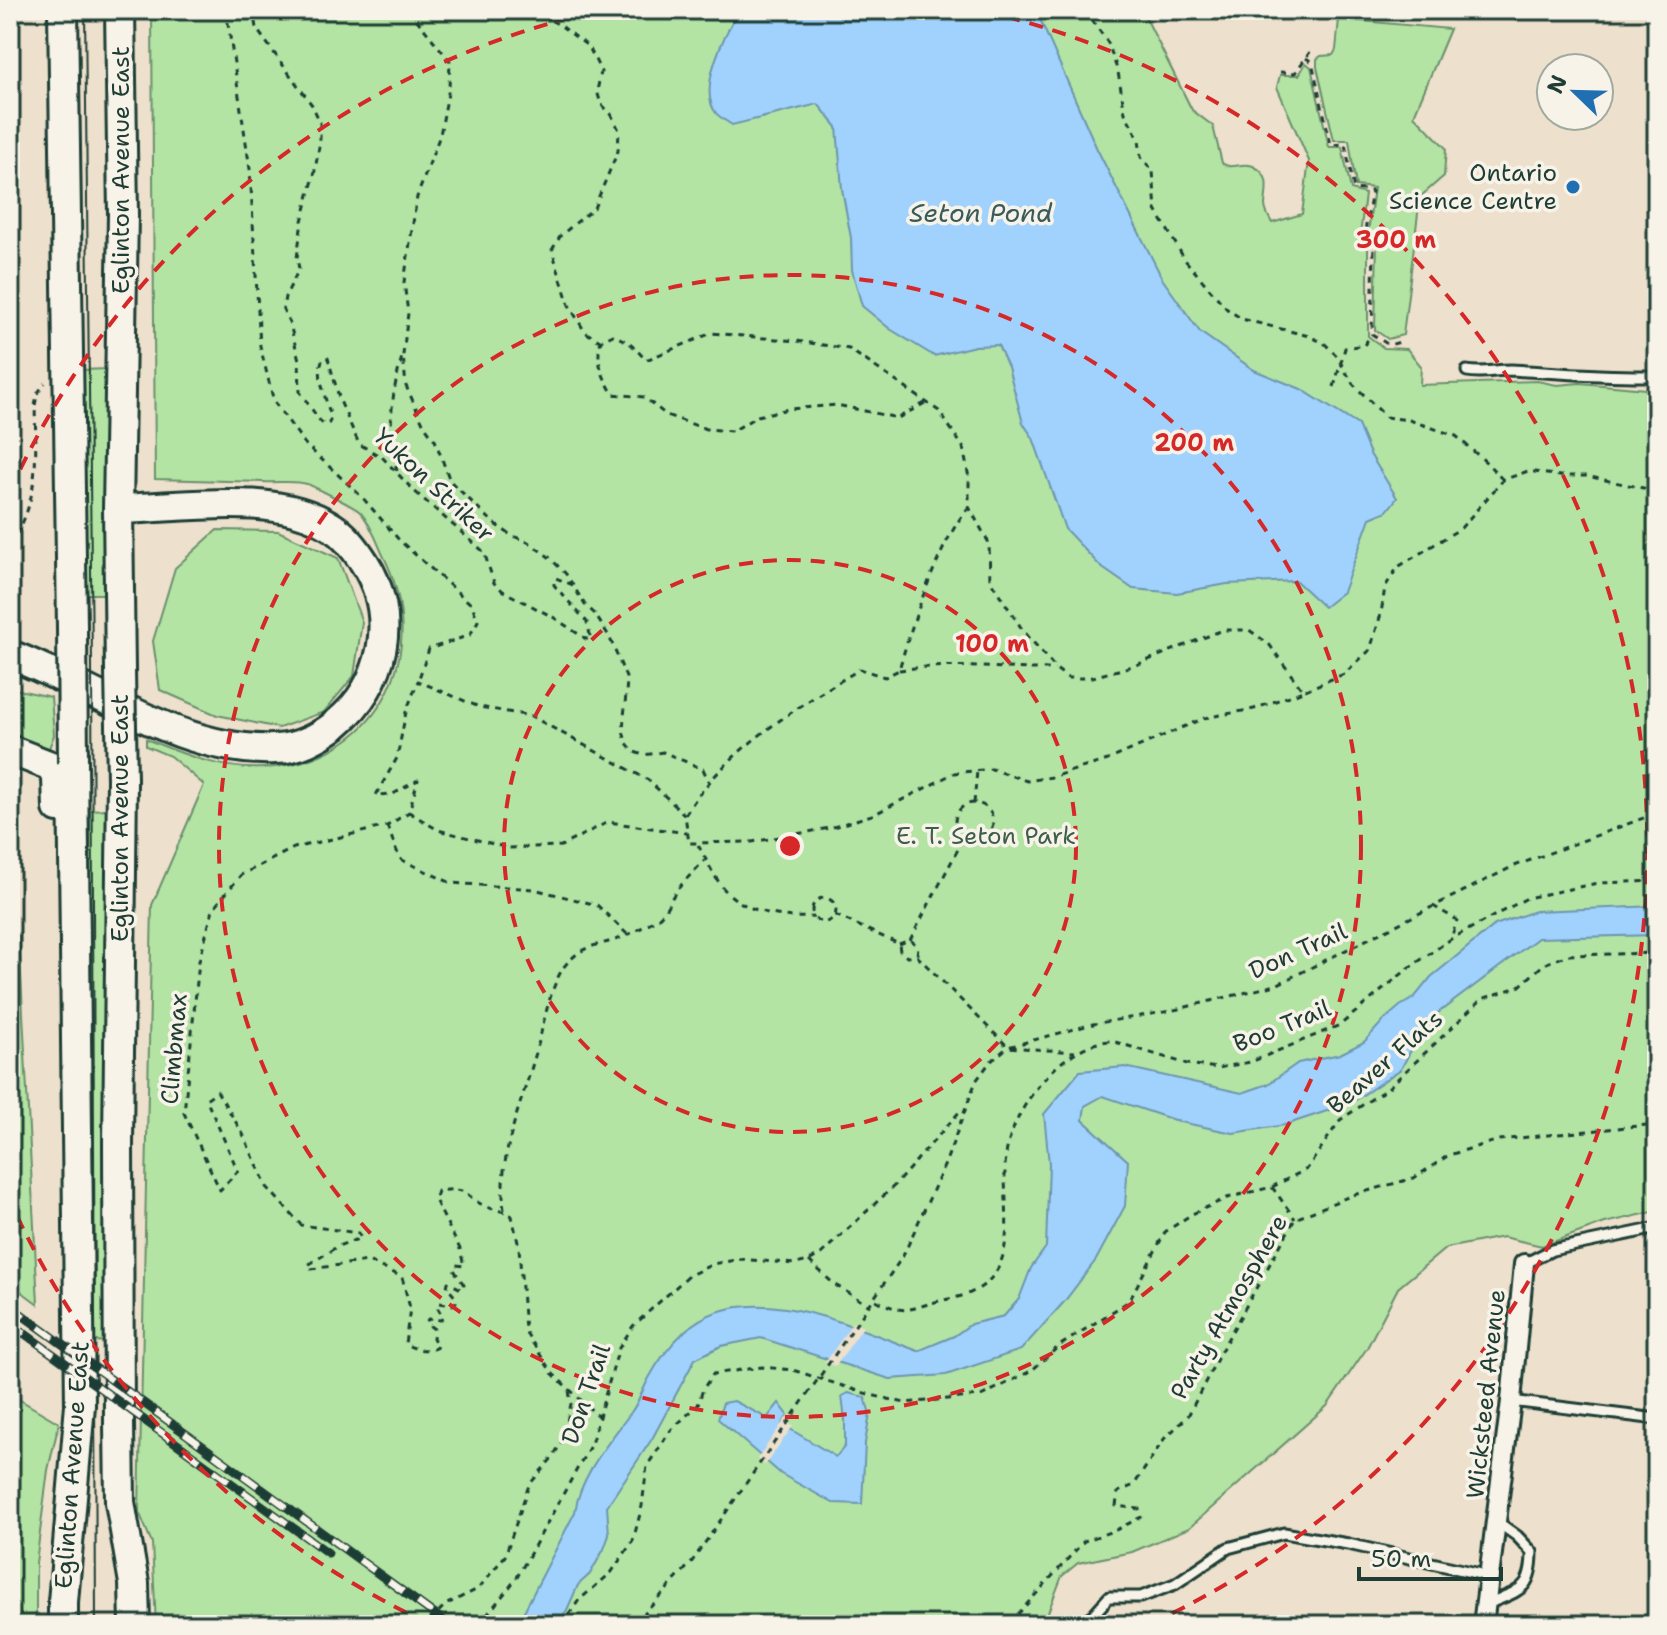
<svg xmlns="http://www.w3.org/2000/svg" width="1667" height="1635" font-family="'Shantell Sans',sans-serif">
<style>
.green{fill:#b4e4a4;stroke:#6a906c;stroke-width:2}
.water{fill:#a0d2fd;stroke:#6c96ad;stroke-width:2}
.pier{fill:#ede0cc}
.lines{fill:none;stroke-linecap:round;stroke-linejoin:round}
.service-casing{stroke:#1f3d34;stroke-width:15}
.minor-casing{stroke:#1f3d34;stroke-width:24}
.primary-casing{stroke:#1f3d34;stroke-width:34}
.path{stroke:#1f3d34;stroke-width:3;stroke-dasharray:6 6;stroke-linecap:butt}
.service{stroke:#f7f3e8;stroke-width:9}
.minor{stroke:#f7f3e8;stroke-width:18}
.primary{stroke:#f7f3e8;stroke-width:28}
.tram{stroke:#1f3d34;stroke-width:2}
.rail-casing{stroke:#1f3d34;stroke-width:9}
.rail{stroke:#f7f3e8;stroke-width:6;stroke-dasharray:18;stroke-linecap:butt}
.primary-bridge-casing{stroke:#1f3d34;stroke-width:34;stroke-linecap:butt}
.primary-bridge{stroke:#f7f3e8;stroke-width:28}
.ring{fill:none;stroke:#d62828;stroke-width:4;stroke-dasharray:14 10}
.poi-dot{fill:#1f6fb2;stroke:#f7f3e8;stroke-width:3}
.labels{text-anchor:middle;stroke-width:7;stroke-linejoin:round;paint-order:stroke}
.street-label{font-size:24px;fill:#1f3d34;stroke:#f7f3e8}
.poi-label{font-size:24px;fill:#1f3d34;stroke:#f7f3e8;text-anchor:end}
.park-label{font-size:24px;fill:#3d5e4a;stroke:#f7f3e8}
.water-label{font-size:26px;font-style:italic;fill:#395b5c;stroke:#f7f3e8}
.centre{fill:#d62828;stroke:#f7f3e8;stroke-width:4}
.ring-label{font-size:24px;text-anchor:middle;font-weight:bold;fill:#d62828;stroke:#f7f3e8;stroke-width:7;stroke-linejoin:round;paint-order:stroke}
</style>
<rect width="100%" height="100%" fill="#ede0cc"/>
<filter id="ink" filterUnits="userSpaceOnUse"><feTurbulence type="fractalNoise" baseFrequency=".0125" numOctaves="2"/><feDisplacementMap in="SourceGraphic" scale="16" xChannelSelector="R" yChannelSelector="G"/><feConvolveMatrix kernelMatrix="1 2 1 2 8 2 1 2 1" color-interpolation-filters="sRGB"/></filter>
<g filter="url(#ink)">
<!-- green -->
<path class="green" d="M152 10H1142L1192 110 1213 126 1222 163C1232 171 1241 161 1253 166 1272 175 1266 190 1265 205 1265 212 1269 217 1272 223L1302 214 1309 161 1277 87 1280 75H1299L1306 63 1311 67 1329 147H1342L1351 190 1365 194 1359 244 1368 247V336L1384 348 1407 349 1421 366 1420 385 1537 381 1557 385 1580 383 1657 390V1211L1605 1223 1542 1246 1503 1237 1446 1248 1398 1288 1367 1348 1327 1406 1189 1528 1132 1552 1078 1563 1062 1576 1043 1625H156L152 1543 139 1512 152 905 204 785 170 756 146 746V739C187 756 229 773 275 767 383 754 431 650 383 555 377 542 370 522 360 512 355 507 315 487 307 484 294 480 277 483 264 482 228 481 192 480 155 479Z
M1339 19 1450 29 1414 115 1446 148 1444 176 1420 197 1403 335 1388 339 1375 330 1377 243 1367 240 1374 188 1356 186 1349 140H1334L1317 67V59L1321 56 1333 55 1336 50Z
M108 369 107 594H85L82 370Z
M217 530 278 531 338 558 362 622 354 676 324 712 279 728 217 715 160 690 153 641 175 568Z
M10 688 51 697 54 735 46 756 10 736Z
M106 809 109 1342 92 1341 90 810Z
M10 936H19L38 1304 10 1283Z
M10 1394 59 1423 48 1470 36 1563V1625H10Z"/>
<!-- water -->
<path class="water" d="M739 10H1036L1097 149 1163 280 1200 332 1254 370 1301 389 1358 425 1370 454 1397 498 1387 511 1370 518 1343 592 1324 607 1296 581 1227 584 1177 593 1133 589 1101 567 1065 529 1033 438 1023 423 1008 367 998 345 975 346 934 356 890 329 862 306 852 270 851 238 842 189 837 127 818 104 732 125C728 122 720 118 716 113 697 89 725 33 739 10Z
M1657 906V935L1538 938 1426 1022 1401 1069 1351 1103 1285 1125 1233 1133 1180 1122 1103 1096 1085 1106 1083 1120 1128 1161 1125 1206 1096 1260 1064 1302 1021 1350 946 1375 890 1379 761 1338 721 1346 695 1359 652 1439 607 1506 609 1535 604 1549 590 1574 578 1585 567 1610 555 1625H517L575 1512C580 1475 611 1440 632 1411 639 1401 643 1389 649 1378 658 1361 671 1344 686 1330 747 1275 853 1327 918 1351L954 1336 971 1324 1004 1316 1019 1299 1031 1268 1046 1247 1049 1164 1044 1114 1080 1071 1125 1067 1242 1093 1268 1084 1298 1063 1340 1054 1364 1042 1384 1020 1400 1006 1414 998 1431 977 1495 925 1535 911Z
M848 1393 865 1397 870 1414 865 1443 862 1504 833 1503 781 1474 718 1419 723 1403 734 1401 767 1418 779 1403 788 1415 782 1424 836 1457 845 1446V1420L842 1396Z"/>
<!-- pier -->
<path class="pier" d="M853 1322 863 1327 838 1363 836 1366 825 1363Z
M788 1415 791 1418 788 1423 793 1426 765 1465 757 1459Z"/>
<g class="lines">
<defs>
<path id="service" d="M1467 371C1482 374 1496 370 1511 370 1561 373 1607 377 1657 376
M1524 1264 1552 1250 1657 1228
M1511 1401 1657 1419
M1485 1605C1518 1590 1532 1592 1532 1552L1517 1536 1496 1521
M1084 1625 1109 1597H1141L1175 1584 1228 1548 1284 1533 1348 1544 1489 1576"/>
<path id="minor" d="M1483 1625 1511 1401 1524 1264"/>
<path id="primary" d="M63 10 72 627
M10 655C96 687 180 753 275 749 297 749 320 737 336 724 385 684 399 616 364 562 355 548 346 536 332 527 275 490 183 508 118 509
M120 671 118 509 123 215 120 10
M10 750 51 766 57 778 58 808
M122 780 118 1143 119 1424 120 1502 134 1583 135 1625
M63 1625V1602L80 1405 73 763"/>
</defs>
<!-- service casing -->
<use href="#service" class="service-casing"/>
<!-- minor casing -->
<use href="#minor" class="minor-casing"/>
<!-- primary casing -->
<use href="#primary" class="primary-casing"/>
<!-- path -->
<path class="path" d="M226 10 250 169 260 346 274 402 305 444 362 497 400 541 472 605 478 621 470 635 429 649 418 681
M253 10 256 28 312 105 320 122V141L314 176 302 221 297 258 299 269 285 297 283 309 290 324 299 360 300 392 320 421 324 425 329 423 331 418C327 401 314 371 324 357L328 358 340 401 359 444 383 458 413 490 484 552 494 583 503 591 553 617 586 639H591L587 622 554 585V580L556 578 573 585
M409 10 450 61 449 88 440 135 417 197 404 282 408 313 403 355 406 386 424 425 435 440 450 481 496 525 511 535 528 542 549 557 566 574 585 605 594 613 609 636 627 680 623 731 626 742 634 752 644 755 663 752 703 769 709 782
M530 10 560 25 589 47 601 72 597 91 601 104 611 114 619 130 618 151 594 208 561 235 552 250 569 305 585 332 600 341
M1085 10 1108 43 1118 72 1125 113 1139 139 1141 157 1153 171 1156 210 1185 260 1227 309 1242 319 1309 336 1324 343 1336 355 1353 384 1386 417 1409 420 1456 436 1487 463 1503 480
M1306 58 1312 62 1331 145 1345 144 1354 189 1372 191 1363 243 1374 244 1372 334 1389 345 1400 342
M1280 72 1295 73 1310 52
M10 195 20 138
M1334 387 1345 348 1364 345 1372 334
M925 403 898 418 837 405 788 409 757 416 733 431 706 429 666 415 644 397 613 394C603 377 595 361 601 341L613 335 630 343 646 360 712 333 797 341 849 349 939 411 963 447 969 478V507L989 543 990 580 1022 629 1056 669 1068 678H1089L1136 665 1223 630H1249L1269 644 1303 691 1344 674 1370 650 1381 614 1385 587 1398 567 1461 528 1503 480 1528 471 1560 476H1586L1657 491
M397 471C387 431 391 396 402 357
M969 507C941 538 910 628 899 670L885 677 860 669C796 708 725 750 685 815L689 843 752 842 830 828 875 814 954 773 992 769 1027 781 1052 777 1108 760 1204 718 1254 709 1303 691
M10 544C40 503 36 454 35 406L37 394 45 383
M899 670C951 662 1002 670 1055 669
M974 803 977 771
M955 822a19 19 0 1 1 38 0a19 19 0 1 1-38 0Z
M409 812 438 830 509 848 561 846 608 822 687 833
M387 826 400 859 451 883 534 889 597 905 627 934
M698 845C706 859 714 877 724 889 745 913 785 919 814 917
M812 910a12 12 0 1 1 24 0a12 12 0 1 1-24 0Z
M1433 906 1457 920 1451 939
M835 915 899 944 900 951 907 957 917 956 1008 1047 1075 1052
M910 940 964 838
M899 944 910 940 918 946 917 956
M1272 1187 1295 1219
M504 1210C497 1152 524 1100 538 1045 544 1022 552 977 569 961 586 944 598 946 618 939 630 934 644 927 656 919 666 913 670 899 677 890 686 879 696 869 706 859
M809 1261 835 1285 870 1306
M876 1300C907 1316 907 1309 939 1301 951 1298 964 1297 974 1291 1024 1267 1000 1197 1006 1155 1012 1109 1062 1042 1112 1041L1187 1064 1218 1068 1251 1062 1340 1025 1409 968 1451 939 1527 898 1598 883 1657 881
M600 1418 552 1373 525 1331 519 1247 512 1216C504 1210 497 1211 487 1207 463 1197 472 1186 438 1191L435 1200 460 1249 464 1266 456 1265 454 1270 464 1285 461 1289 448 1282 447 1287 456 1298V1302L452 1305 440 1303 437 1307 443 1317 441 1320 428 1319 426 1323 434 1329 433 1338 437 1345 436 1348C425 1352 415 1349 405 1344L410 1308 402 1277 368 1261 311 1269 308 1265 338 1246 361 1238 358 1233 301 1225 267 1187 243 1134 217 1091 206 1099 238 1171 220 1190 184 1113 199 961 213 909 241 875 294 848 387 826 409 812 418 780 393 794 376 795 397 758 406 712 418 681 479 707 531 716 648 780 685 815
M419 1625 434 1617 445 1605 478 1589 505 1556 529 1485 553 1457 563 1439 571 1404 569 1390
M479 1625 516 1579 591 1444 619 1348 633 1326 688 1276 713 1264 741 1259 796 1264 809 1261 821 1254 894 1186 961 1110
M562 1625 579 1600 611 1573 633 1541 642 1506 647 1466 671 1430 698 1405 703 1389 713 1374 762 1367 793 1370 871 1395 905 1403 981 1396 1031 1371 1059 1346 1129 1301 1165 1232 1192 1214 1227 1198 1272 1187 1307 1169 1340 1120 1388 1088 1482 999 1520 986 1544 964 1568 955 1657 953
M634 1625 691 1563 903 1256 945 1164 976 1081 990 1062 1008 1047 1093 1024 1170 1011 1276 985 1512 867 1657 813
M1012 1625 1018 1614 1084 1541 1116 1530 1141 1517 1139 1509 1116 1506 1118 1492 1134 1485 1164 1439 1188 1416 1222 1349 1295 1219 1350 1196 1414 1178 1449 1155 1499 1140 1657 1124"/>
<!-- service -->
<use href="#service" class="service"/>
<!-- minor -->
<use href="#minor" class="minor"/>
<!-- primary -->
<use href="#primary" class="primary"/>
<!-- tram -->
<path class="tram" d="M85 10 92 664 96 1625"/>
<defs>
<path id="rail" d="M10 1306 449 1625
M10 1323 328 1553"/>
</defs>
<!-- rail casing -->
<use href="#rail" class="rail-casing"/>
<!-- rail -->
<use href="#rail" class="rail"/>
<defs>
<path id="primary-bridge" d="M72 627 73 763
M120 671 122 780"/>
</defs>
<!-- primary-bridge casing -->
<use href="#primary-bridge" class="primary-bridge-casing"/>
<!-- primary-bridge -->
<use href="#primary-bridge" class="primary-bridge"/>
</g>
</g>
<!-- distance rings -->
<g class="ring">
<circle cx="790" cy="846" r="286"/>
<circle cx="790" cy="846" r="571"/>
<path d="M428 1623A857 857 0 0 1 10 1201M10 491A857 857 0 0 1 597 11M983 11A857 857 0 0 1 1152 1623"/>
</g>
<!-- markers -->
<circle class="poi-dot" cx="1573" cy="187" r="8"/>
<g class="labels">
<!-- street labels -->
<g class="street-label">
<text transform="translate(121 170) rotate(-90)" y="8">Eglinton Avenue East</text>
<text transform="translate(434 485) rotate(43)" y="8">Yukon Striker</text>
<text transform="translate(120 818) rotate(-90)" y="8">Eglinton Avenue East</text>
<text transform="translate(1298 951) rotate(-24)" y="8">Don Trail</text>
<text transform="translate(1282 1026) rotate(-22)" y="8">Boo Trail</text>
<text transform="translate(174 1049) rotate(-85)" y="8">Climbmax</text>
<text transform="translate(1385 1062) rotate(-41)" y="8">Beaver Flats</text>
<text transform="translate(1229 1307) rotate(-60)" y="8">Party Atmosphere</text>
<text transform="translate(586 1394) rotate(-71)" y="8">Don Trail</text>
<text transform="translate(1486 1394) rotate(-84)" y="8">Wicksteed Avenue</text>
<text transform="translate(72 1465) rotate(-86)" y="8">Eglinton Avenue East</text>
</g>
<!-- poi labels -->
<g class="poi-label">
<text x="1557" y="181">Ontario<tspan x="1557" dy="28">Science Centre</tspan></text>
</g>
<!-- park labels -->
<g class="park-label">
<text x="986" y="844">E. T. Seton Park</text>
</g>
<!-- water labels -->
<g class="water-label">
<text x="981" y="222">Seton Pond</text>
</g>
</g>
<circle cx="790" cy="846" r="12" class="centre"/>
<g class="ring-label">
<text x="1396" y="248">300 m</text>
<text x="1194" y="451">200 m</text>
<text x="992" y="652">100 m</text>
</g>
<!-- margin -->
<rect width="1667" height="1635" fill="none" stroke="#f7f3e8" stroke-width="40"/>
<rect x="20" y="20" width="1627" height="1595" fill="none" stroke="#1f3d34" stroke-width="3" filter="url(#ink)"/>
<!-- north arrow -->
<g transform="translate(1575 92) rotate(293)"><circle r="38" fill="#f7f3e8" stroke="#a1aaa0" stroke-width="2"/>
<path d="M0-6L14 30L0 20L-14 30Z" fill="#1f6fb2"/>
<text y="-12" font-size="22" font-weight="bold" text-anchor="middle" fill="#1f3d34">N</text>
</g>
<!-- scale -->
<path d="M1359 1567v12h142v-12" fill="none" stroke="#1f3d34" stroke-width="4"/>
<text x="1371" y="1567" font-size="24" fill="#1f3d34" stroke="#f7f3e8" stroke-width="6" paint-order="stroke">50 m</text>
</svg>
